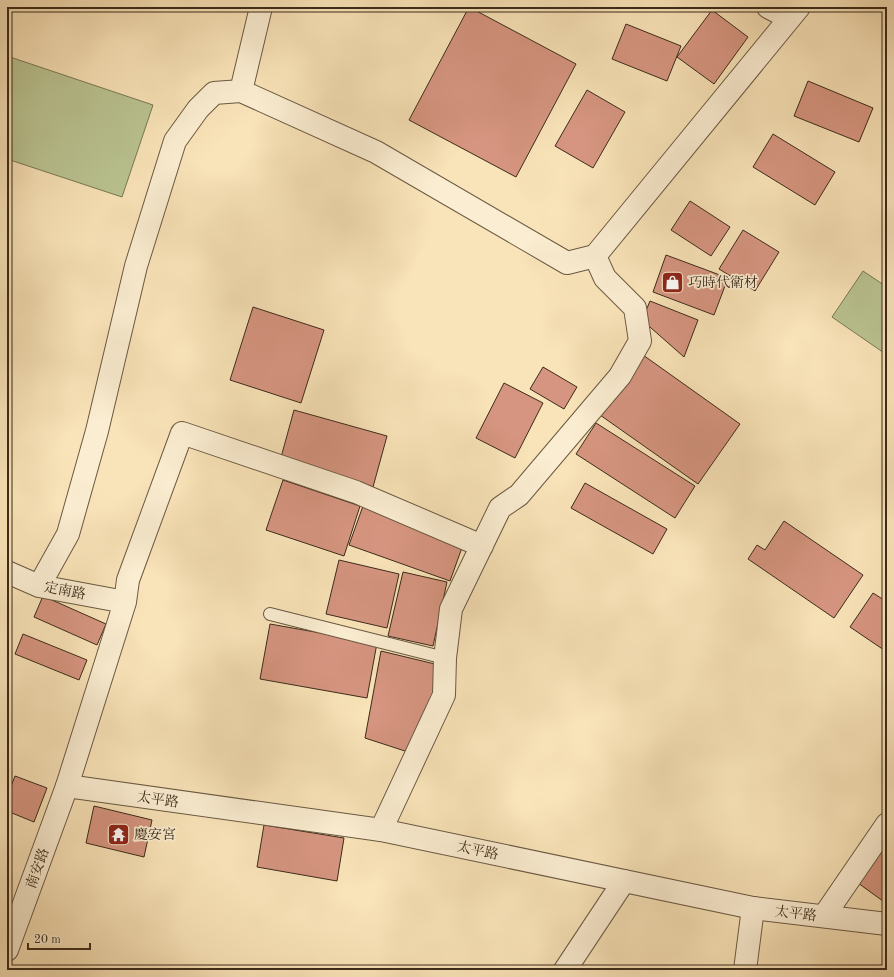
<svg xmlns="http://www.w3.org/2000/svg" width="894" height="977" font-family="'Old Standard TT','Noto Serif TC',serif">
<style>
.green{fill:#bac492;stroke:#7a7856}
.building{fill:#d69580;stroke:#3b2b1a}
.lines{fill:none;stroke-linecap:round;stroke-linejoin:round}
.service-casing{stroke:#6a5942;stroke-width:14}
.minor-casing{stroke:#6a5942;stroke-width:24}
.tertiary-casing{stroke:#6a5942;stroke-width:24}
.service{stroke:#fbedd1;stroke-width:12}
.minor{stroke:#fbedd1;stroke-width:22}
.tertiary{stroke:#fbedd1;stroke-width:22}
.labels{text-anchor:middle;stroke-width:3.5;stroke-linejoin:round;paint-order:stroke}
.poi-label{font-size:14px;fill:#3b2b1a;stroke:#fbedd1;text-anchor:start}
.street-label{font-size:14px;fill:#3b2b1a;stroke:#fbedd1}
</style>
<rect width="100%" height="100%" fill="#f9e3b8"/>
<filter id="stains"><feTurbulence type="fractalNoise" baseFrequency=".005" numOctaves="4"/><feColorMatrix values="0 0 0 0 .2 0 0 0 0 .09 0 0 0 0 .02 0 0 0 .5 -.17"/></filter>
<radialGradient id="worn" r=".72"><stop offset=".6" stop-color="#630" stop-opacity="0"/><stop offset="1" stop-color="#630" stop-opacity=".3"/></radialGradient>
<!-- green -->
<path class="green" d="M7 56 153 105 122 197 7 159Z
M863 271 887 287V355L832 317Z"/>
<!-- building -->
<path class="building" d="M469 7 576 64 516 177 409 120Z
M712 10 748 37 714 84 677 57Z
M626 24 681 46 667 81 612 59Z
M808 81 873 108 859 142 794 116Z
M587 90 625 112 593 168 555 146Z
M773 134 835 172 815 205 753 167Z
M690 201 730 227 711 256 671 230Z
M743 230 779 252 755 291 719 269Z
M666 255 728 278 714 315 653 292Z
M650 301 698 320 684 357 642 320Z
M253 307 324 330 301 403 230 380Z
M643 355 740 424 698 484 600 415Z
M543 367 577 387 564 409 530 389Z
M504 383 543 403 515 458 476 438Z
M294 410 387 436 373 487 280 461Z
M596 423 695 486 675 518 576 454Z
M283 480 360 506 344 556 266 530Z
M585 483 667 529 653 554 571 508Z
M363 506 464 542 450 581 349 545Z
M784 521 863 575 834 618 748 559 757 545 765 550Z
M339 560 399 574 387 628 326 614Z
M403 572 447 582 433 646 388 636Z
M873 593 884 600 886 596H887V645L884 650 850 627Z
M43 596 106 624 97 645 34 617Z
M270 624 377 643 367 698 260 679Z
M23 634 87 660 79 680 15 654Z
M381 651 439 665V693L408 752 365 738Z
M15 776 47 788 34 822 7 811V797Z
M94 806 152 820 144 857 86 843Z
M264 825 344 838 337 881 257 867Z
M887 843V904L858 883Z"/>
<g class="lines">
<defs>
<path id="service" d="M270 614 445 658"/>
<path id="minor" d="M768 7 789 18
M241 91 261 7
M7 572 39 586 125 602
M39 586 68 534 97 431 136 266 175 141 198 109 214 93 241 91 376 152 567 263 595 256
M67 786 125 602 128 580 182 433 356 492 482 546
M381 830 444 695 445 658 451 609 500 508 519 495 620 376 640 341 635 308 605 278 595 256 799 7
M824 916 887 824
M565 970 624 881
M745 970 753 908"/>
<path id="tertiary" d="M7 950 67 786 381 830 753 908 887 924"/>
</defs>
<!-- service casing -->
<use href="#service" class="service-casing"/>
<!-- minor casing -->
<use href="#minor" class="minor-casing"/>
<!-- tertiary casing -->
<use href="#tertiary" class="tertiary-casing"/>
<!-- service -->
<use href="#service" class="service"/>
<!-- minor -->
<use href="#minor" class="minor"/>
<!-- tertiary -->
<use href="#tertiary" class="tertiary"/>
</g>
<!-- icons -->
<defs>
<symbol id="shop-square" viewBox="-11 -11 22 22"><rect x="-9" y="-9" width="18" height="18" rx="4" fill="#8f2418" stroke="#fbedd1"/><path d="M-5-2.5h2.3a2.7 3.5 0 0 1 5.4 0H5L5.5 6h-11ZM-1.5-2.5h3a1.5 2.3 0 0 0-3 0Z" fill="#fff"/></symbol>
<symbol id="temple-square" viewBox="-11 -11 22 22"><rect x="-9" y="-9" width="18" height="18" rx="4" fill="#8f2418" stroke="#fbedd1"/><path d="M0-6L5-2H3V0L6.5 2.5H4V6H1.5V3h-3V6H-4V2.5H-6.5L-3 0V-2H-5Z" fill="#fff"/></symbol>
</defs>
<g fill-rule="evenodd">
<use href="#shop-square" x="660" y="270" width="25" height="25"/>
<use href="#temple-square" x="106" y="822" width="25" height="25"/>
</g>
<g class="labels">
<!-- poi labels -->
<g class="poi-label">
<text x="688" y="287">巧時代衛材</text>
<text x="134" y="839">慶安宮</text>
</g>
<!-- street labels -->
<g class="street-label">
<text transform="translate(65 590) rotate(11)" y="5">定南路</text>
<text transform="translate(158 799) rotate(8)" y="5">太平路</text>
<text transform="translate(478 850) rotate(12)" y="5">太平路</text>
<text transform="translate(37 868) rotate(-70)" y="5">南安路</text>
<text transform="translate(796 913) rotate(7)" y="5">太平路</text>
</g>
</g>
<!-- margin -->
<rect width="894" height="977" fill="none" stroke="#f9e3b8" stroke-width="24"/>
<rect x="8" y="8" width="878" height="961" fill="none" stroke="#3b2b1a" stroke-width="2"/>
<rect x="12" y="12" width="870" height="953" fill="none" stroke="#3b2b1a"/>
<!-- scale -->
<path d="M28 943v6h62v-6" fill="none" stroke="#3b2b1a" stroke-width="2"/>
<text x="34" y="943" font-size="12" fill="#3b2b1a" stroke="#fbedd1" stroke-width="3" paint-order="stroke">20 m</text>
<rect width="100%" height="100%" filter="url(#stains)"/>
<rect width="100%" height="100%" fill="url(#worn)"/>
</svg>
